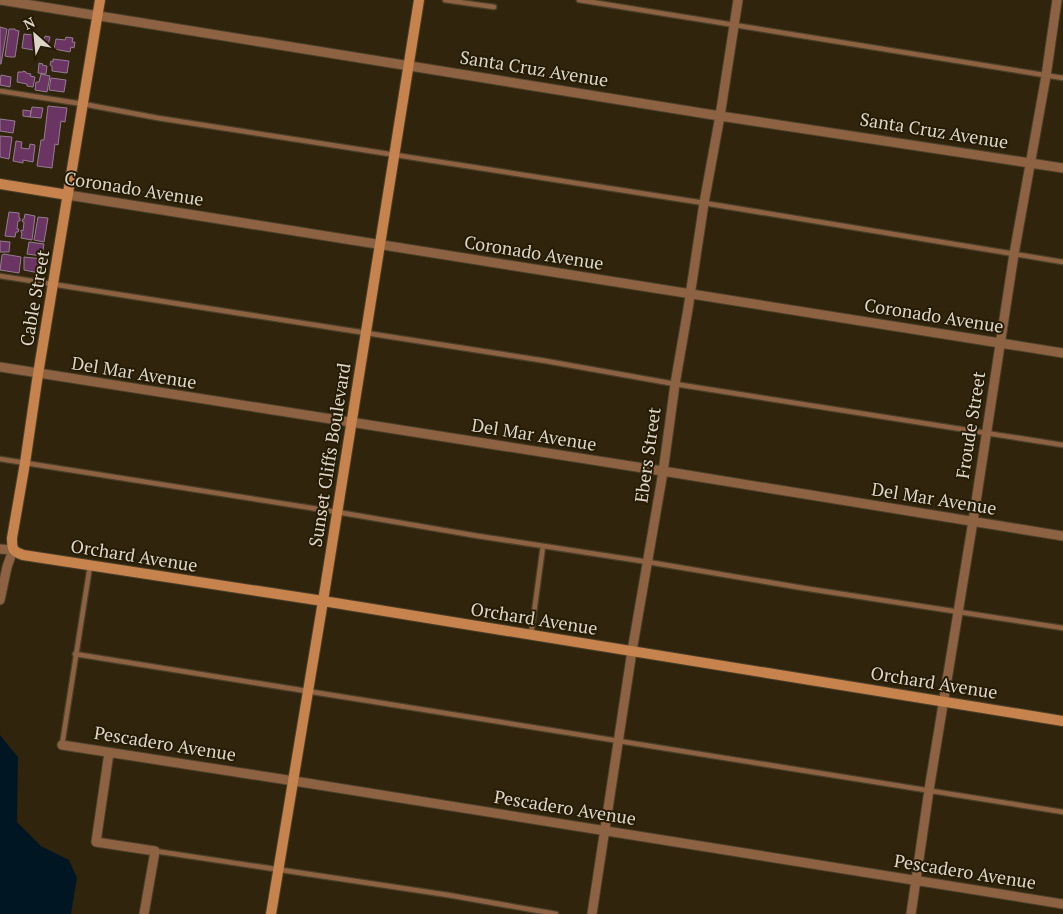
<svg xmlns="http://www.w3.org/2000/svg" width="1063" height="914" font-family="'PT Serif',serif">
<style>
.water{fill:#001723}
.building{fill:#6a3463;stroke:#957d91}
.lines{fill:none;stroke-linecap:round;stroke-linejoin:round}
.lane-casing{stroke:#4c402a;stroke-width:7}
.street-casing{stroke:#4c402a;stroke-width:11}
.secondary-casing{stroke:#4c402a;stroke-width:12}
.lane{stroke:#8c6242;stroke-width:4.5}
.street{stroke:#8c6242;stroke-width:9}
.secondary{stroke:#c6834d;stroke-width:10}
.labels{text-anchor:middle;stroke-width:4;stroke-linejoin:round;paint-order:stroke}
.street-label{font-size:18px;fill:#ddd6c8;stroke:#261b04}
</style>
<rect width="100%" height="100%" fill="#30240c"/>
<!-- water -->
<path class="water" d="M0 735 18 757 17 822 41 846 69 860 77 878 71 914H0Z"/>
<!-- building -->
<path class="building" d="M0 27 7 29 1 64H0Z
M9 29H15V30L19 31 15 57H10L5 56Z
M24 34 41 36 39 51 22 48Z
M45 36 50 37 48 45H43Z
M66 37 73 38 72 42H75L74 48 71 47 70 52 54 49 56 39 65 40Z
M53 59 69 61 67 73 52 71V66L50 65 51 61 53 62Z
M39 63 43 64 42 65 47 66 46 74 38 73Z
M23 71 26 72V73L31 74 30 76 35 77 33 87 27 86V84L17 82 18 72H23Z
M41 74 50 76 47 92 35 90 36 82H39Z
M1 75 11 77 10 87 0 85Z
M51 78 66 80 64 92 49 90Z
M48 106 67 108 65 122 61 121 58 145 55 144 52 168 37 166 41 140H44Z
M32 107 43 108 41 118 30 117Z
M23 110 31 111 30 117 23 116Z
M0 119 15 121 13 133 0 131Z
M0 136 12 137 9 159 0 157Z
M16 141 22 142 21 148 29 149 30 144 35 145 33 162 23 160V163L13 161Z
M9 212 19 213V218H20V221H18L17 229H19L18 232H16L15 237 5 236Z
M25 214 35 216 32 240 21 238 22 233 21 232V230L23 231 24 222 22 221 23 219H24Z
M38 217 48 218 44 242 34 240Z
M0 241 10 242 9 252H0Z
M29 242 44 244 42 256 27 254Z
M4 254 21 257 19 273 0 270 2 255Z
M24 257 42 259 39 273 24 270Z"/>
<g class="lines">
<defs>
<path id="lane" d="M445 0 494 7
M579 0 1063 78
M0 91 83 104 158 118 704 203 1063 262
M0 276 546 361 675 384 1063 445
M0 459 337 512 478 536 648 562 803 588 1063 628
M531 635 543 546
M75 654 1063 812
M62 745 90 566
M155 851 448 895 556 914"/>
<path id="street" d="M0 0 720 116 1063 168
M68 195 1063 353
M0 367 675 473 1063 536
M0 549 13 550 7 567 0 600
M62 745 294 781 1063 904
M109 753 96 842 155 851 144 914
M592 914 632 651 663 472 675 384 688 309 704 203 720 116 738 0
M911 914 929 790 973 521 1014 254 1046 76 1057 0"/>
<path id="secondary" d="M100 0 38 374 25 463 12 538C12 549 12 551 23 555L323 601 1063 721
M0 184 68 195
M271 914 323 601 419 0"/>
</defs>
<!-- lane casing -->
<use href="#lane" class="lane-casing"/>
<!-- street casing -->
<use href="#street" class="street-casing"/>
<!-- secondary casing -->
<use href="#secondary" class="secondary-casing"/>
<!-- lane -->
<use href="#lane" class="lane"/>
<!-- street -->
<use href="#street" class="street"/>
<!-- secondary -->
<use href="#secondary" class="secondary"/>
</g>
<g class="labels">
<!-- street labels -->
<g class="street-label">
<text transform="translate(534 69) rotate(9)" y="6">Santa Cruz Avenue</text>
<text transform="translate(934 131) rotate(9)" y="6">Santa Cruz Avenue</text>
<text transform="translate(134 189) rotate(9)" y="6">Coronado Avenue</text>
<text transform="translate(534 253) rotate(9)" y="6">Coronado Avenue</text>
<text transform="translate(35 298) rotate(-80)" y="6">Cable Street</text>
<text transform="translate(934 316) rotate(9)" y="6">Coronado Avenue</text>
<text transform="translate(134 373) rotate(9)" y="6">Del Mar Avenue</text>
<text transform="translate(971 425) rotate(-81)" y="6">Froude Street</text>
<text transform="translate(534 435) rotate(9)" y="6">Del Mar Avenue</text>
<text transform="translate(330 455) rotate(-81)" y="6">Sunset Cliffs Boulevard</text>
<text transform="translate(648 455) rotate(-82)" y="6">Ebers Street</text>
<text transform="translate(934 499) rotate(9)" y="6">Del Mar Avenue</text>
<text transform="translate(134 556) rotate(9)" y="6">Orchard Avenue</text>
<text transform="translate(534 619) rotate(9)" y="6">Orchard Avenue</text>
<text transform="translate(934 683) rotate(9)" y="6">Orchard Avenue</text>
<text transform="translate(165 744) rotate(9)" y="6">Pescadero Avenue</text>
<text transform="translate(565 808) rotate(9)" y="6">Pescadero Avenue</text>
<text transform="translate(965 872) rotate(9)" y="6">Pescadero Avenue</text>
</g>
</g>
<!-- north arrow -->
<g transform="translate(35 35) rotate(333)" stroke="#261b04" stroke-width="4" paint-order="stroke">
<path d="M0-4L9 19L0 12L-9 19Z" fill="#ddd6c8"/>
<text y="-8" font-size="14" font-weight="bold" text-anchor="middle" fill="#ddd6c8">N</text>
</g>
</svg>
